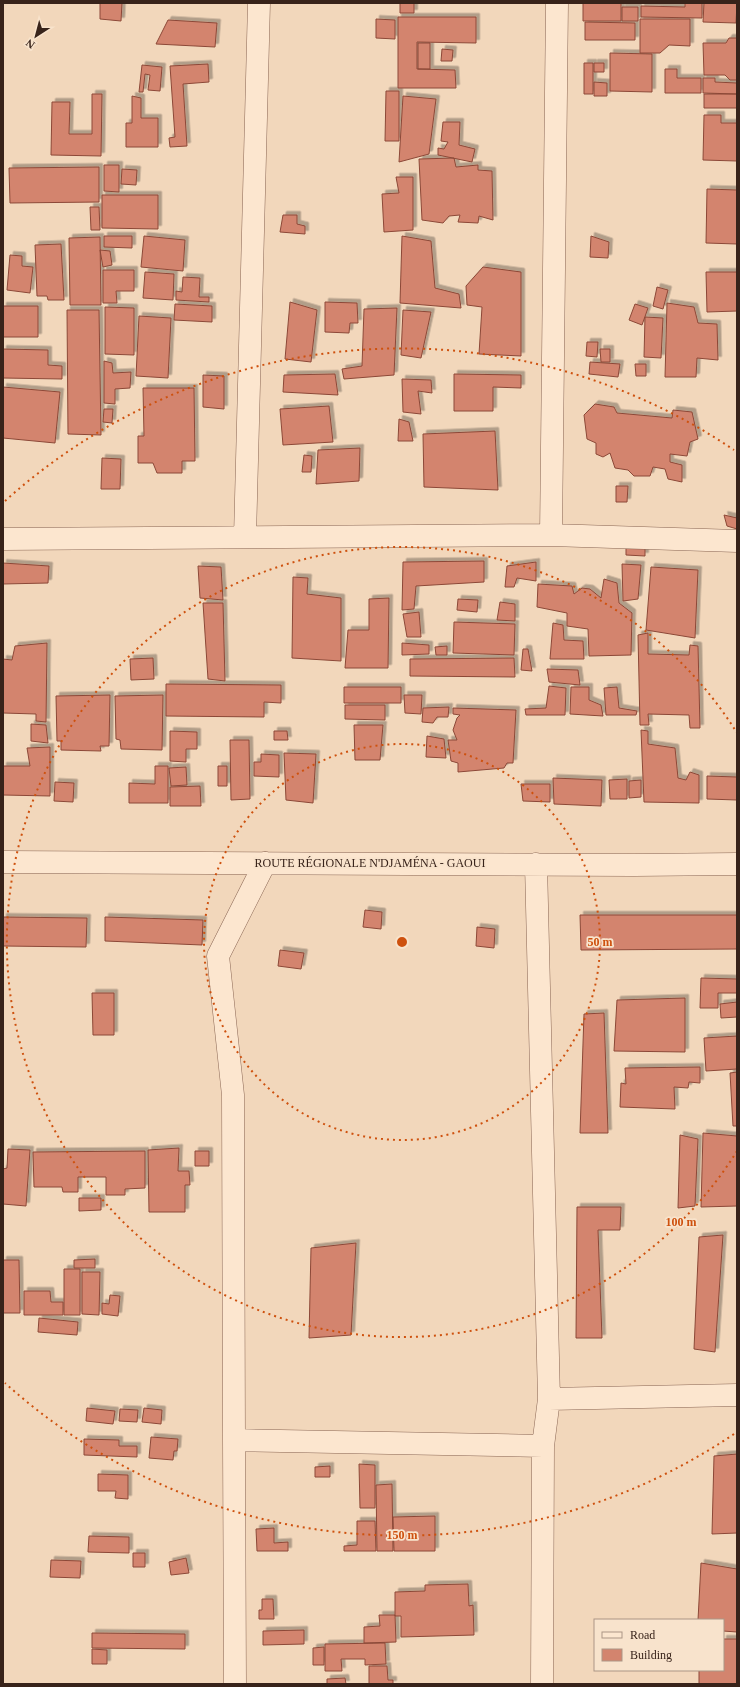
<svg xmlns="http://www.w3.org/2000/svg" width="740" height="1687" font-family="Georgia,serif">
<style>
.building{fill:#d3846e;stroke:#8c4837;filter:url(#shadow)}
.lines{fill:none;stroke-linecap:round;stroke-linejoin:round}
.minor-casing{stroke:#8a6654;stroke-width:23}
.minor{stroke:#fce6cf;stroke-width:22}
.ring{fill:none;stroke:#ce510e;stroke-width:2;stroke-dasharray:2 4}
.labels{text-anchor:middle;stroke-width:3.5;stroke-linejoin:round;paint-order:stroke}
.street-label{font-size:12px;fill:#38231a;stroke:#f8e3cc}
.centre{fill:#ce510e;stroke:#f8e3cc;stroke-width:2}
.ring-label{font-size:12px;text-anchor:middle;font-weight:bold;fill:#ce510e;stroke:#f8e3cc;stroke-width:3.5;stroke-linejoin:round;paint-order:stroke}
</style>
<defs>
<filter id="shadow"><feDropShadow dx="3.5" dy="-3.5" stdDeviation="0" flood-color="#0004"/></filter>
</defs>
<rect width="100%" height="100%" fill="#f2d7bb"/>
<!-- building -->
<path class="building" d="M100 3H122L121 21 100 19Z
M400 3H414V13H400Z
M583 3H621V21H583Z
M685 3H702V18L641 17V6L685 7Z
M704 3H737L736 23 703 22Z
M622 7H638V21H622Z
M398 17H476V43L417 42V69L455 70 456 88H398Z
M376 19 395 20V39L376 38Z
M640 19H690V46L669 45 660 53H640Z
M168 20 217 23 215 47 156 44Z
M585 22 635 23V40H585Z
M729 38H737V80H730L725 75H704L703 43H726Z
M418 43H430V69H418Z
M442 49 453 50 452 61H441Z
M610 53 652 54V92L610 91Z
M584 63H593V94H584Z
M594 63H604V72H594Z
M208 64 209 82 183 84 187 146 170 147 169 138 175 137 170 66Z
M142 65 162 67 160 91 148 90 150 75 145 74 143 92H139Z
M665 69H677V78H701V93H665Z
M703 78H715V82L737 83V94L703 93Z
M594 82 607 83V96H594Z
M386 91H399V141H385Z
M92 94H102L101 156 51 155 52 102H70L69 134H92Z
M704 94H737V108H704Z
M132 96 141 98V118H158V147H126V123H132Z
M403 96 436 99 429 154 399 162Z
M704 115H721V123H737V161L703 160Z
M443 122H460L459 145 475 149 472 162 438 155V148L444 149 448 142 441 141Z
M454 158 456 167 478 165V170L492 171 493 220 479 216 478 223 458 222 460 215 449 216 443 223 422 220 419 159Z
M104 165H119V192L104 191Z
M99 167V202L10 203 9 168Z
M122 169 137 170 136 185 121 184Z
M396 177H413V230L384 232 382 194 399 193Z
M707 189 737 190V244L706 243Z
M102 195H158V229L102 228Z
M90 207H99L100 230H91Z
M283 215H297V224L305 226V234L280 232Z
M104 236H132V248L104 247Z
M144 236 185 240 183 271 141 267Z
M402 236 431 241 435 288 459 294 461 308 400 303Z
M591 236 609 242 608 258 590 257Z
M100 237 101 305H70L69 238Z
M61 244 64 300H48L47 296H37L35 245Z
M100 250 110 251 112 265 103 267Z
M10 255 22 256V266L33 267 30 293 7 290Z
M483 267 521 272V356L479 354 482 307 467 305 466 286Z
M103 270H134V291H116L117 303H103Z
M145 272 174 274 173 300 143 298Z
M706 272H737V311L707 312Z
M183 277 200 278 199 297H209V302L176 300V291L182 292Z
M657 287 668 290 663 309 653 306Z
M290 302 317 310 311 362 285 359Z
M325 302 357 303 358 323H350L349 333 325 332Z
M667 303 694 307 698 323 717 324 718 360 697 358 696 377H665Z
M175 304 212 306V322L174 320Z
M635 304 648 308 642 325 629 320Z
M3 306H38V337H3Z
M105 307 134 308V355L105 354Z
M397 308 394 375 344 379 342 369 362 366 364 309Z
M67 310H99L101 435 68 434Z
M403 310 431 312 421 358 401 355Z
M139 316 171 318 168 378 136 376Z
M645 317 663 318 661 358 644 357Z
M587 342H598L597 357 586 356Z
M3 349 48 350V365L62 366V379L3 378Z
M600 349H610V362H601Z
M104 361 112 363 113 373 131 372 130 388 115 389V404L104 403Z
M590 362 620 364 618 377 589 374Z
M635 364H646V376H636Z
M335 374 338 395 283 392 284 375Z
M454 374 521 375V388L493 387V411H454Z
M203 375 224 376V409L203 407Z
M402 379 431 380 432 393 418 391 421 414 403 412Z
M3 387 60 392 55 443 3 438Z
M143 388H194L195 461H182V473H157L153 463H138V436H144Z
M595 404 614 407 617 413 672 418 673 410 692 412 698 439 690 442 687 456 670 454V462L682 465V482L668 479 665 469 653 467 650 476H634L628 470 615 468 610 453 603 457 596 454V443L587 439 584 415Z
M329 406 333 442 283 445 280 409Z
M104 409H113L112 423 103 422Z
M399 419 409 422 413 441H398Z
M495 431 498 490 424 487 423 434Z
M360 448 359 481 316 484 318 450Z
M304 455 312 456 311 472H302Z
M102 458 121 459 120 489H101Z
M616 486H628L627 502H616Z
M724 515 737 518V529L727 526Z
M626 534H645V556L626 555Z
M484 561V582L416 586 414 609 402 610 403 562Z
M536 562V581L517 578 514 587H505L507 566Z
M3 563 49 566 48 583 3 584Z
M622 564 641 565 638 599 623 601Z
M198 566 221 567 223 600 200 598Z
M651 567 698 570 695 638 646 630Z
M293 577 308 578 307 594 341 598V661L292 658Z
M604 579 617 583 619 603 632 613 631 655 589 656 588 629 567 626V613L537 607 538 584 572 586 574 594 582 588 590 589 601 598Z
M389 598 388 668H345L348 630H369V599Z
M458 599 478 600 477 612 457 610Z
M500 602 515 604V621L497 620Z
M203 603H223L225 681 208 679Z
M419 612 421 637H407L403 614Z
M454 622 515 624 514 655 453 653Z
M553 623 563 625 564 640 583 641 584 659H550Z
M648 633V654L689 655 690 645 698 646 700 728H690L689 715 648 714 649 725H640L638 635Z
M47 643 46 722 36 721V714L3 713V659L12 660 15 646Z
M402 643 429 645V654L402 655Z
M447 646V655H436L435 647Z
M523 649H528L532 671 521 670Z
M153 658 154 679 131 680 130 659Z
M514 658 515 677 410 676V659Z
M547 669 578 670 580 685 549 682Z
M166 684 281 685V703L264 702V717L166 716Z
M549 686 566 688 565 715H526L525 709 546 708Z
M344 687H401V703H344Z
M571 687H589V700L601 705 603 716 570 714Z
M617 687 619 708 637 711 636 715H606L604 688Z
M110 695 109 746H100L101 751 61 750V741H57L56 696Z
M163 695 162 750 121 749 120 740 116 739 115 696Z
M404 695H422L421 714 405 713Z
M345 705H385V720L345 719Z
M449 707 448 717H437L433 723 422 722 423 708Z
M453 708 516 710 513 763H507L504 768 458 772V763L451 761 448 740H457L453 730 457 718 460 715 453 714Z
M31 724 46 725 48 743 31 741Z
M354 725H383L380 760H355Z
M641 730 648 731V744L675 748 678 778 686 780 690 772 699 775V803L644 802Z
M170 731 197 732V749H186V762L170 761Z
M274 731H287L288 740H274Z
M427 736 444 739 446 758 426 757Z
M230 740H249L250 799 231 800Z
M50 747V796L3 795V766H30L27 748Z
M284 753 316 754 313 803 286 800Z
M261 754 279 755V777L254 776V762H261Z
M155 766H168V803H129V783L155 784Z
M218 766H227V786H218Z
M186 767 187 785 171 786 169 768Z
M707 776 737 777V800L707 799Z
M553 778 602 780 601 806 554 804Z
M627 779V799H610L609 780Z
M641 780V797L629 798V781Z
M55 782 74 783 73 802 54 801Z
M521 784H550V802L523 801Z
M200 786 201 806H170V787Z
M365 910 382 912 381 929 363 927Z
M580 915H737V949L581 950Z
M3 917 87 918 86 947 3 946Z
M105 917 203 920 202 945 105 941Z
M477 927 495 929 494 948 476 946Z
M280 950 304 953 301 969 278 966Z
M701 978 737 979V993H718V1008H700Z
M92 993H114V1035H93Z
M685 998V1052L614 1051 617 1000Z
M737 1002V1017L721 1018 720 1004Z
M604 1013 608 1133H580L584 1014Z
M737 1036V1069L706 1071 704 1038Z
M700 1067V1083L689 1082 688 1088 674 1087 675 1109 620 1107 621 1083 626 1084 625 1068Z
M737 1072V1126H733L730 1073Z
M703 1133 737 1136V1206L701 1207Z
M680 1135 698 1139 695 1206 678 1208Z
M179 1148 178 1171H189L190 1185H185V1212H149L148 1150Z
M8 1149 30 1150 26 1206 3 1204V1169L7 1168Z
M145 1151V1188L125 1189V1195H106V1177H78V1192H63L62 1187H34L33 1152Z
M195 1151H209V1166H195Z
M79 1198H101V1210L79 1211Z
M577 1207H621L620 1230H598L602 1338H576Z
M723 1235 715 1352 694 1349 699 1237Z
M356 1243 351 1335 309 1338 311 1248Z
M95 1259V1268H74V1260Z
M3 1260H19L20 1313H3Z
M64 1269H80V1315H64Z
M82 1272H100L99 1315 82 1314Z
M24 1291H50L51 1302H63V1315H24Z
M110 1295 120 1296 118 1316 102 1314V1303L109 1304Z
M39 1318 78 1322 77 1335 38 1332Z
M87 1408 115 1411 113 1424 86 1421Z
M144 1408 162 1410 161 1424 142 1422Z
M120 1409 138 1410 137 1422 119 1421Z
M151 1437 178 1439 177 1451H174L173 1460 149 1458Z
M84 1439 119 1440V1446H137V1457L84 1455Z
M737 1454V1533L712 1534 714 1456Z
M359 1464 375 1465V1508H360Z
M330 1466V1477H315V1467Z
M98 1474 128 1475V1499L115 1498 116 1491H98Z
M392 1484 393 1551H377L376 1485Z
M435 1516V1551H394L393 1517Z
M357 1521H375L376 1551H344V1546L357 1545Z
M274 1528V1543L288 1542V1551H257L256 1529Z
M89 1536 129 1537V1553L88 1552Z
M133 1553H145V1567H133Z
M186 1558 189 1573 171 1575 169 1562Z
M51 1560 81 1561 80 1578 50 1577Z
M701 1563 737 1569V1632L723 1631V1620H698Z
M468 1584 469 1606 473 1605 474 1635 401 1637V1616H395V1592L425 1591V1585Z
M262 1599H273L274 1619H259V1610H262Z
M379 1615H395L396 1642 364 1643V1627L380 1626Z
M304 1630V1644L263 1645V1631Z
M92 1633 185 1634V1649L92 1648Z
M723 1639H737V1684H699V1670H723Z
M385 1643 386 1664 365 1665V1659H341L342 1671H325V1644Z
M324 1647V1665H313V1648Z
M92 1649 107 1650V1664H92Z
M369 1666H387L388 1680H393V1684H369Z
M345 1678 346 1684H327V1679Z"/>
<g class="lines">
<defs>
<path id="minor" d="M551 535 557 3
M245 537 259 3
M3 539 551 535 737 541
M3 862 634 865 737 864
M265 863 218 956 233 1095 234 1440 543 1446
M536 864 549 1399 543 1446 542 1684
M549 1399 737 1395
M234 1440 235 1684"/>
</defs>
<!-- minor casing -->
<use href="#minor" class="minor-casing"/>
<!-- minor -->
<use href="#minor" class="minor"/>
</g>
<!-- distance rings -->
<g class="ring">
<circle cx="402" cy="942" r="198"/>
<path d="M737 1151A395 395 0 1 1 737 733"/>
<path d="M734 1434A593 593 0 0 1 5 1383M5 501A593 593 0 0 1 734 450"/>
</g>
<g class="labels">
<!-- street labels -->
<g class="street-label">
<text x="370" y="867">ROUTE RÉGIONALE N'DJAMÉNA - GAOUI</text>
</g>
</g>
<circle cx="402" cy="942" r="6" class="centre"/>
<g class="ring-label">
<text x="600" y="946">50 m</text>
<text x="681" y="1226">100 m</text>
<text x="402" y="1539">150 m</text>
</g>
<!-- border -->
<rect width="740" height="1687" fill="none" stroke="#38231a" stroke-width="8"/>
<!-- legend -->
<rect x="594" y="1619" width="130" height="52" fill="#f8e3cc" stroke="#ab9685"/>
<rect x="602" y="1632" width="20" height="6" fill="#fce6cf" stroke="#ab9685"/>
<text x="630" y="1639" font-size="12" fill="#38231a">Road</text>
<rect x="602" y="1649" width="20" height="12" fill="#d3846e" stroke="#ab9685"/>
<text x="630" y="1659" font-size="12" fill="#38231a">Building</text>
<!-- north arrow -->
<g transform="translate(36 36) rotate(216)" stroke="#f8e3cc" stroke-width="3" paint-order="stroke">
<path d="M0-3L7 15L0 10L-7 15Z" fill="#38231a"/>
<text y="-6" font-size="11" font-weight="bold" text-anchor="middle" fill="#38231a">N</text>
</g>
</svg>
